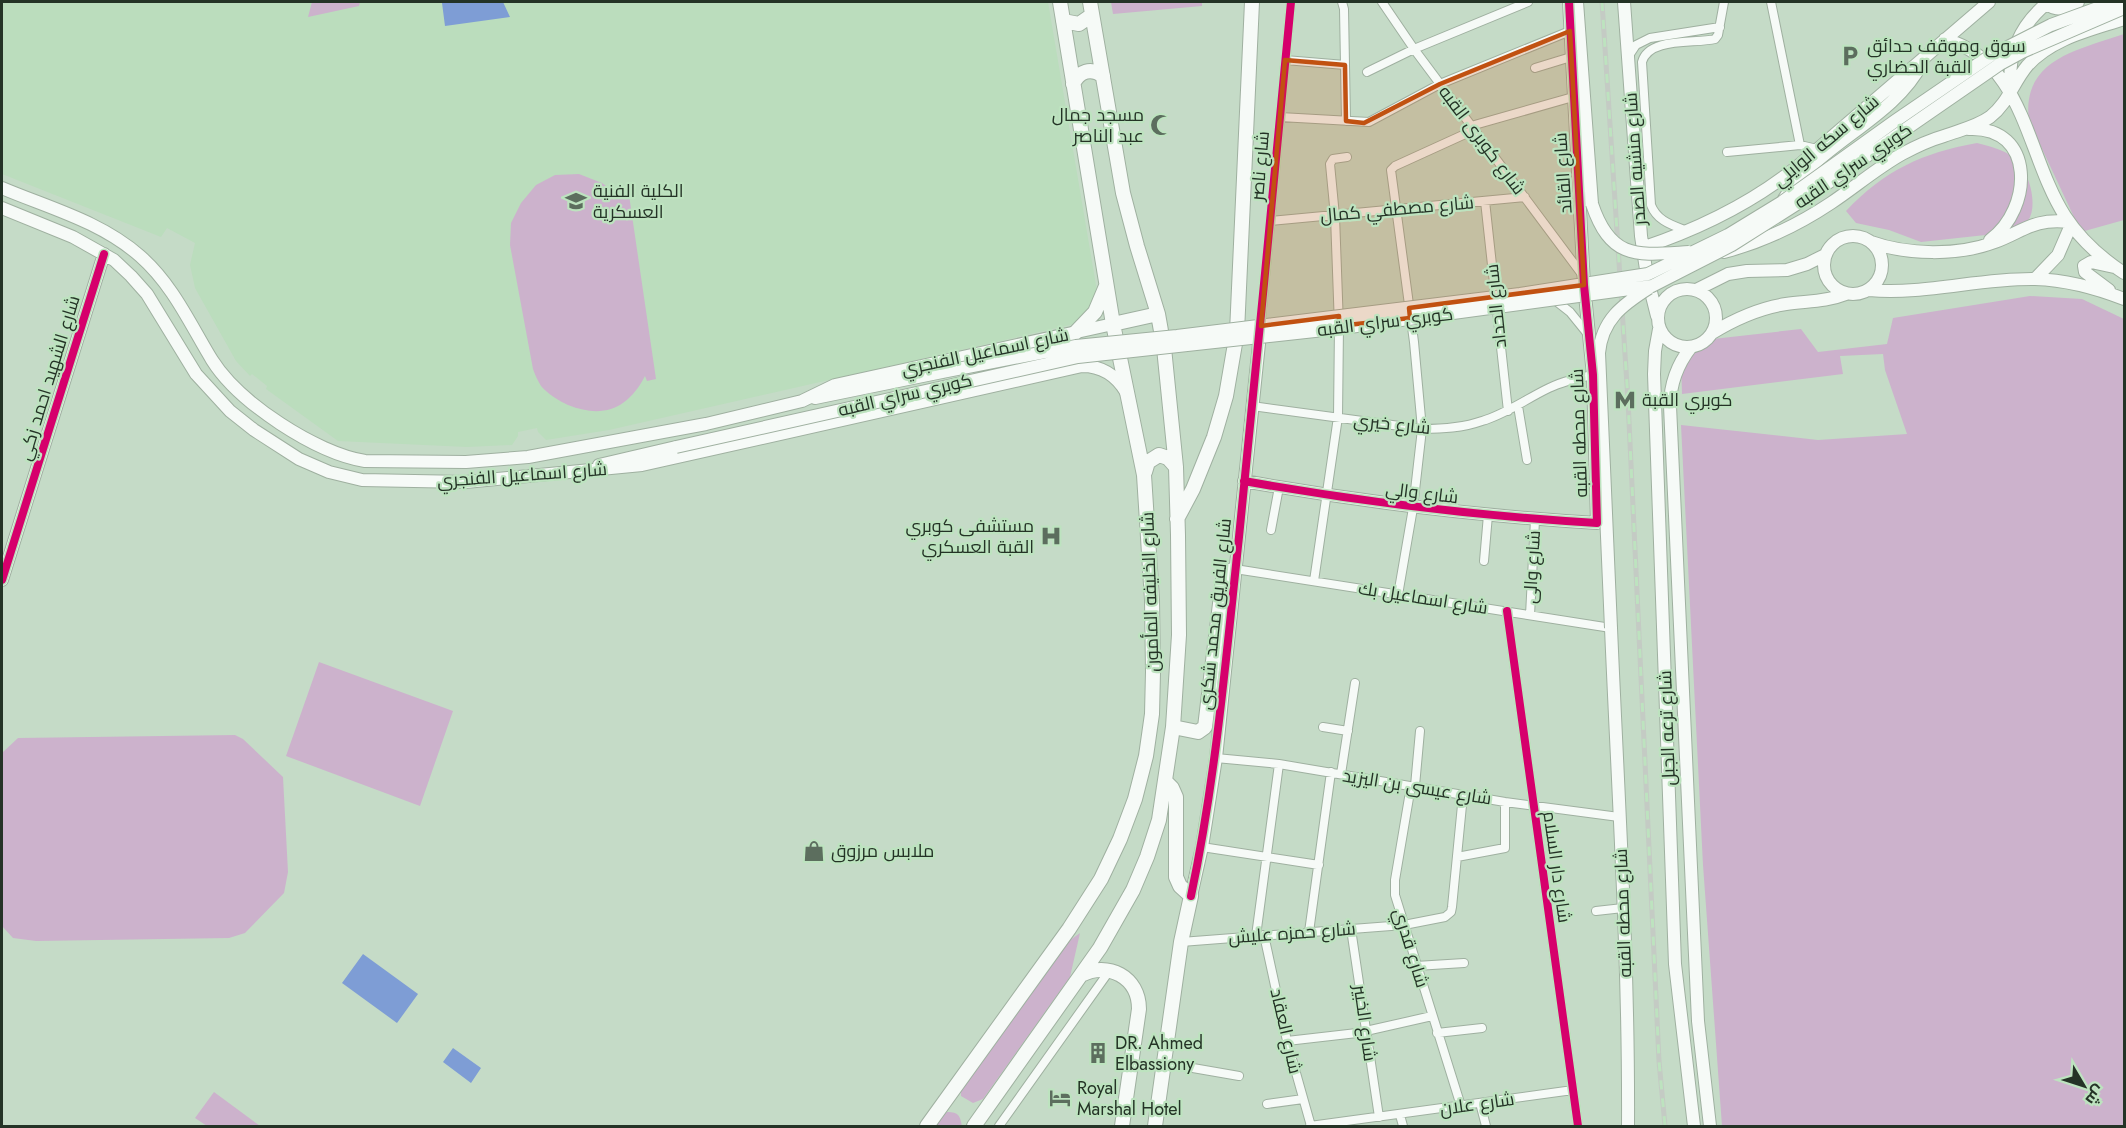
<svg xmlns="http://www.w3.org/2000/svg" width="2126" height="1128" font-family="Jost,Cairo,sans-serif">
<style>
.built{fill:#bbddbd}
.green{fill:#ccb2cc}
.water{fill:#7e9dd5}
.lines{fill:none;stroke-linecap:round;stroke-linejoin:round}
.street-casing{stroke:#9fb0a0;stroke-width:10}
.secondary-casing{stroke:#9fb0a0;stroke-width:14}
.primary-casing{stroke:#9fb0a0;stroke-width:16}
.street{stroke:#f6faf7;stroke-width:8}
.secondary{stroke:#f6faf7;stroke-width:12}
.primary{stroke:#f6faf7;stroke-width:14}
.rail-casing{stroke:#c4cbc4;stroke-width:5}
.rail{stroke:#bde3bf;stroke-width:3;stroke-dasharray:9;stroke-linecap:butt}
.secondary-bridge-casing{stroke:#9fb0a0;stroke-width:14;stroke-linecap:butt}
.secondary-bridge{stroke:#f6faf7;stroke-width:12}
.cycleway-casing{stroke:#bde3bf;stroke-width:11}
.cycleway{stroke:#d6006c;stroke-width:8}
.marked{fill:#c15111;fill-opacity:0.2;stroke:#c15111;stroke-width:4.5;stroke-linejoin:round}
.labels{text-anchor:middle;stroke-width:4.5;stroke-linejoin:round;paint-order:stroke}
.poi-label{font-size:18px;fill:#243326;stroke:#bde3bf;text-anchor:start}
.street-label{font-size:18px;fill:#243326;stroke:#bde3bf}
</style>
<rect width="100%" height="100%" fill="#c5dbc7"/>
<!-- built -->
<path class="built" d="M2 2H1048L1098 297 1079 323 609 430 546 440 538 432 537 428 518 432V436L512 445 467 447 338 441 266 389 267 386 252 374 250 376 236 361 195 288 190 265 195 243 167 228 161 237 2 174Z"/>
<!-- green -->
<path class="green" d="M312 2H360L359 6 308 17Z
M1111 2H1202V6L1113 14Z
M2124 34V220L2081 232 2029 121C2021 59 2078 50 2124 34Z
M1977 143C1992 147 2008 150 2019 163 2030 176 2038 206 2028 221 2025 227 2018 229 2013 232L1921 242 1889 230 1856 223 1846 211C1885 170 1922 153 1977 143Z
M579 174 602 183 621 196 629 195 656 379 647 381 645 376C628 409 603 419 568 405 559 401 548 394 541 386 538 381 535 375 533 369L510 245 511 223 521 203 536 185 555 175Z
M2030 296 2082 299 2124 319V1126H1722L1703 865 1681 425 1818 440 1907 434 1885 370 1883 354 1840 356 1843 374 1682 394 1681 359 1704 340 1801 329 1818 352 1887 344 1893 318Z
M319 662 453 711 420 806 286 756Z
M235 735 243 739 283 777 288 872 284 893 245 933 229 938 36 941 13 938 2 926V753L18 738Z
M1080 933 1070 977 983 1099 973 1103 961 1096V1088L1062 946Z
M214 1092 260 1126H207L195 1118Z
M947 1112C959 1112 960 1116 962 1126H935Z"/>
<!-- water -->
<path class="water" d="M452 2H503L510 17 445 26 442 3Z
M363 954 418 994 397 1023 342 983Z
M453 1048 481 1068 471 1083 443 1062Z"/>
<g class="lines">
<defs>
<path id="street" d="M1342 2 1344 9 1346 121
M1382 2 1414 49 1584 277
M1771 2 1800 145
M1628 57 1636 45 1650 38 1720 27
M1285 60 1345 65
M1535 68 1571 57
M1367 72 1414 49 1528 2
M1280 117 1369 122 1440 84 1570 31
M1471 126 1573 97
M1727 152 1800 145 1817 149
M1485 201 1508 411
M1270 221 1525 197
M1687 231C1672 225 1657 221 1651 205L1642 62C1649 37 1694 44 1715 39L1718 35 1724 2
M1556 301 1570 312 1587 333
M1260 329 1291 2
M1252 406 1422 429C1443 429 1462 428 1482 421 1506 414 1526 399 1549 388 1563 381 1578 378 1593 375
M1518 406 1527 460
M1271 530 1279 487
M1484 561 1488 515
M1235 569 1611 628
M1314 581 1338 417 1339 326 1335 216 1330 164 1333 159 1347 157
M1398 595 1413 508 1422 429 1414 342 1391 170 1395 166 1474 130
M1507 611 1578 1126
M1530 615 1535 520
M1323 727 1348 731
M1216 758 1279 764 1505 802 1619 817
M1341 774 1355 683
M1411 786 1395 880V895L1461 1106
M1415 786 1420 731
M1202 847 1319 865
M1457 857 1505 848V802
M1596 911 1623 908
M1351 929 1379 1117
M1309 932 1331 772
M1264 935 1287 1041 1311 1126
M1256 936 1279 764
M1181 942 1404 925 1445 917 1451 912 1452 907 1463 795
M1416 966 1464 963
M1437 1033 1482 1028
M1287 1041 1357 1033 1432 1016
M1164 1063 1239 1076
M1480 1103 1486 1126
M1267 1104 1303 1099
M1400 1115 1403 1126
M999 1126 1110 970
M1310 1126 1573 1090"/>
<path id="secondary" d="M1577 2 1592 204
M1624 2 1641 236 1647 276 1657 316
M2044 2C2055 11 2067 11 2078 2
M1945 39C2025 62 2026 155 2065 216 2080 239 2101 258 2124 273
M2011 89C2007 55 2020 26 2046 4
M1969 129C2036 126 2033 209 1990 240
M2 188C49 208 100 221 140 256 173 285 190 324 212 360 239 403 316 453 365 461L466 462 528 457 706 424 802 401 835 385 1113 324
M1784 199C1818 143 1893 120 1922 63
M2 208 73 237 114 260 131 276 147 294 196 374 230 411 254 430 299 459 329 472 362 480 466 482 642 465 1082 366C1102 366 1116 375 1126 392
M1824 265a29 29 0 1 1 58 0a29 29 0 1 1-58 0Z
M1871 242C1907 255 1958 256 1995 242 2024 231 2034 218 2069 222
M1642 248C1699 229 1751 204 1798 166L1989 2
M1724 252C1762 242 1798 225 1831 203 1855 187 1877 168 1902 154 1915 147 1930 140 1944 136 1960 130 1976 127 1990 117 2008 103 2013 83 2027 66 2052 38 2091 30 2124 19
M2035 279 2058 255 2071 225
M1658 318a29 29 0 1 1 58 0a29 29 0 1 1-58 0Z
M1696 290 1728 274 1747 271 1787 270 1807 264 1825 255
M1869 290C1925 295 1979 278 2035 279 2065 280 2096 288 2124 299
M2109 290 2085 272 2084 266 2091 262 2114 267
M1659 329 1655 351 1654 374 1675 964 1694 1126
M1712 333C1735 319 1759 308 1786 304 1806 301 1826 302 1846 294
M1691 347C1677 365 1670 383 1670 406L1698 1021 1710 1126
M815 398 942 372
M599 465 676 447
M1244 481C1362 502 1478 516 1597 523L1593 375 1584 285 1569 2
M2 580 104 254
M1611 628C1618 794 1629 961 1628 1126
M1191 896 1202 847 1216 758 1260 334"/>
<path id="primary" d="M1063 21 1079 24 1092 15
M1073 84C1079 71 1091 67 1103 76
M1113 324 1158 314
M1074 334 1095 312 1106 286
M1145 472 1148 462 1159 455 1168 458 1176 467
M1177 519 1193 489 1214 437 1226 396 1237 332 1252 2
M1173 727 1198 732 1205 727 1223 579 1228 572 1235 569
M1081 975C1108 961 1139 977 1139 1009L1122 1126
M927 1126 1069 929 1101 879 1120 839 1135 799 1146 756 1152 714 1153 672 1152 600 1144 475 1113 324 1060 2
M974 1126 1100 948 1133 890 1147 857 1159 820 1173 727 1179 635 1178 535 1176 467 1164 348 1158 314 1137 246 1123 193 1090 2
M1155 1126 1181 942 1191 896 1180 886 1176 877V797L1172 788 1166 782"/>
</defs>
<!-- street casing -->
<use href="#street" class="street-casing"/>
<!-- secondary casing -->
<use href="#secondary" class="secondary-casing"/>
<!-- primary casing -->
<use href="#primary" class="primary-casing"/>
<!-- street -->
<use href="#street" class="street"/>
<!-- secondary -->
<use href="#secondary" class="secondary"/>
<!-- primary -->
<use href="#primary" class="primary"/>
<defs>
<path id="rail" d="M1602 2 1628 400 1659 1061 1665 1126"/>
</defs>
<!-- rail casing -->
<use href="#rail" class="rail-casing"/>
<!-- rail -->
<use href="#rail" class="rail"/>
<defs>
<path id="secondary-bridge" d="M1592 204C1611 261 1638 255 1689 252
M942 372 1076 346 1177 336 1520 294 1648 274 1728 235 1782 202 1895 121 1990 56 2051 25 2114 2
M676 447 1078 357 1342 328 1652 286 1732 245 1803 200 2000 64 2022 52 2124 8
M1611 628 1599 353C1602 320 1622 305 1649 288"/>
</defs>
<!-- secondary-bridge casing -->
<use href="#secondary-bridge" class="secondary-bridge-casing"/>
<!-- secondary-bridge -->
<use href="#secondary-bridge" class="secondary-bridge"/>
<defs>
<path id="cycleway" d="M1244 481C1362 502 1478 516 1597 523L1593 375 1584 285 1569 2
M2 580 104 254
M1507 611 1578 1126
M1191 896C1216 777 1226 657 1239 537 1257 359 1274 180 1291 2"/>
</defs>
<!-- cycleway casing -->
<use href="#cycleway" class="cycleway-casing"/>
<!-- cycleway -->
<use href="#cycleway" class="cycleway"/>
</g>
<!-- marked area -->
<path class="marked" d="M1570 31 1584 285 1409 308 1410 318 1339 326V316L1261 326 1285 60 1345 65 1346 121 1364 123 1440 84Z"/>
<!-- icons -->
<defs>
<symbol id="parking-bare" viewBox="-9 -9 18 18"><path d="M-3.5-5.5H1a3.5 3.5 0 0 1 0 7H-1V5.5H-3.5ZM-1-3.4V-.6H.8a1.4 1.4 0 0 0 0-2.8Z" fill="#5c6e5e" stroke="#bde3bf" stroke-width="2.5" paint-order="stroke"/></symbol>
<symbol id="mosque-bare" viewBox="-9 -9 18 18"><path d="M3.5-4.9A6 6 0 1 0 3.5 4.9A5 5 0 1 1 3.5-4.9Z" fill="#5c6e5e" stroke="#bde3bf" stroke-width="2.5" paint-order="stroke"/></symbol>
<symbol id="university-bare" viewBox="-9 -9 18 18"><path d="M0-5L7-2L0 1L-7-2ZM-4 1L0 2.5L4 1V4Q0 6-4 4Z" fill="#5c6e5e" stroke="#bde3bf" stroke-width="2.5" paint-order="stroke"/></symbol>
<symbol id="metro-bare" viewBox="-9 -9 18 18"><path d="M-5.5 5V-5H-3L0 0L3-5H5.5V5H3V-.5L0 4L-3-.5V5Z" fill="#5c6e5e" stroke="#bde3bf" stroke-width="2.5" paint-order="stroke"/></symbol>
<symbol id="hospital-bare" viewBox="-9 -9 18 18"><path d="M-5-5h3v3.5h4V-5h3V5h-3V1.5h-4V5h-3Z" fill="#5c6e5e" stroke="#bde3bf" stroke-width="2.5" paint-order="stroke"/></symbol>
<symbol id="shop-bare" viewBox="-9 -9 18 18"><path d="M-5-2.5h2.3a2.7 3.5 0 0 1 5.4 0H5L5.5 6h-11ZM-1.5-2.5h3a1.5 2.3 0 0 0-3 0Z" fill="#5c6e5e" stroke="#bde3bf" stroke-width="2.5" paint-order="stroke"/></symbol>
<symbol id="building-bare" viewBox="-9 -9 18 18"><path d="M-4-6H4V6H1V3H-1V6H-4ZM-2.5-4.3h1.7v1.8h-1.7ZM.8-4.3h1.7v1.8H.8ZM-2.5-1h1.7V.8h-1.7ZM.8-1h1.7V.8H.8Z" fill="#5c6e5e" stroke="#bde3bf" stroke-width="2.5" paint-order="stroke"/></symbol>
<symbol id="hotel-bare" viewBox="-9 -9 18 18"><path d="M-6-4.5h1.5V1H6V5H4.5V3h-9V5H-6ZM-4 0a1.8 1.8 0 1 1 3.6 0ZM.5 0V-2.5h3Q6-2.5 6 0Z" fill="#5c6e5e" stroke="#bde3bf" stroke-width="2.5" paint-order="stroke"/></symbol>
</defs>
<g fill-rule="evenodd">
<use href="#parking-bare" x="1835" y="41" width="30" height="30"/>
<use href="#mosque-bare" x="1146" y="110" width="30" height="30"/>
<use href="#university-bare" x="561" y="186" width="30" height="30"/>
<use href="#metro-bare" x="1610" y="385" width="30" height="30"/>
<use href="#hospital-bare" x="1036" y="521" width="30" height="30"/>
<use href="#shop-bare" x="799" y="836" width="30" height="30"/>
<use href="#building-bare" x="1083" y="1038" width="30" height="30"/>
<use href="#hotel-bare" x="1045" y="1083" width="30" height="30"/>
</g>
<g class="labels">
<!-- poi labels -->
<g class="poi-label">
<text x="1867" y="52">سوق وموقف حدائق<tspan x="1867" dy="21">القبة الحضاري</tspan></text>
<text x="1144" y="121" text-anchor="end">مسجد جمال<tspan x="1144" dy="21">عبد الناصر</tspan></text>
<text x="593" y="197">الكلية الفنية<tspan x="593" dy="21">العسكرية</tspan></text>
<text x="1642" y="406">كوبري القبة</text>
<text x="1034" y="532" text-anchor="end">مستشفى كوبري<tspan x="1034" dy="21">القبة العسكري</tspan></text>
<text x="831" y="857">ملابس مرزوق</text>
<text x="1115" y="1049">DR. Ahmed<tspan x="1115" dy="21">Elbassiony</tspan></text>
<text x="1077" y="1094">Royal<tspan x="1077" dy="21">Marshal Hotel</tspan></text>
</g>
<!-- street labels -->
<g class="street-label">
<text transform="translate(1482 140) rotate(53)" y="6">شارع كوبرى القبه</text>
<text transform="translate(1826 141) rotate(-40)" y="6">شارع سكه الوايلي</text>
<text transform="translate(1635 159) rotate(-94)" y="6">شارع منشيه الصدر</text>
<text transform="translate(1260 166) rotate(-85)" y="6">شارع ناصر</text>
<text transform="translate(1853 166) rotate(-34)" y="6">كوبري سراي القبه</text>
<text transform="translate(1563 173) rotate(-94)" y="6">شارع القائد</text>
<text transform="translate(1397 209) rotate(-5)" y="6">شارع مصطفي كمال</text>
<text transform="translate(1496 306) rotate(-96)" y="6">شارع الحداد</text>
<text transform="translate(1385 322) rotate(-7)" y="6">كوبري سراي القبه</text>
<text transform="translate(985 352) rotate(-12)" y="6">شارع اسماعيل الفنجري</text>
<text transform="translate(49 378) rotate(-73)" y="6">شارع الشهيد احمد زكي</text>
<text transform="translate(905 395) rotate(-13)" y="6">كوبري سراي القبه</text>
<text transform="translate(1392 424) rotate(6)" y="6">شارع خيري</text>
<text transform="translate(1579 433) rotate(-92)" y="6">شارع محطه القبه</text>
<text transform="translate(522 475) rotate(-4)" y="6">شارع اسماعيل الفنجري</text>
<text transform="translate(1422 493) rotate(7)" y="6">شارع والي</text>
<text transform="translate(1532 567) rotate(-87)" y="6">شارع والى</text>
<text transform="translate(1150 592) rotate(-92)" y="6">شارع الخليفه المأمون</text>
<text transform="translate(1423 598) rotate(9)" y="6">شارع اسماعيل بك</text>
<text transform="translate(1215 614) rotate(-84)" y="6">شارع الفريق محمد شكرى</text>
<text transform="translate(1667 728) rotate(-92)" y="6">شارع ترعه الجبل</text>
<text transform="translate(1417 787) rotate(9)" y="6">شارع عيسى بن اليزيد</text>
<text transform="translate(1557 867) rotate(82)" y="6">شارع دار السلام</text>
<text transform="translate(1623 913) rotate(-92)" y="6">شارع محطه القبه</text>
<text transform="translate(1292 933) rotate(-4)" y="6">شارع حمزه عليش</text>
<text transform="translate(1411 948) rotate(73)" y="6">شارع قدري</text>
<text transform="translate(1365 1023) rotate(82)" y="6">شارع الخبير</text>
<text transform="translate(1286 1031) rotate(77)" y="6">شارع العقاد</text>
<text transform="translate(1477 1104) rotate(-8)" y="6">شارع علان</text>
</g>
</g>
<!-- border -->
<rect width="2126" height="1128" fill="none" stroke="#243326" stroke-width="6"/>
<!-- north arrow -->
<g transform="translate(2084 1086) rotate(129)" stroke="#bde3bf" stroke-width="4.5" paint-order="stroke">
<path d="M0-4.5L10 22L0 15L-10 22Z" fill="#243326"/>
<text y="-9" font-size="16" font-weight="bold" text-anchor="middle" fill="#243326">ش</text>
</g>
</svg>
